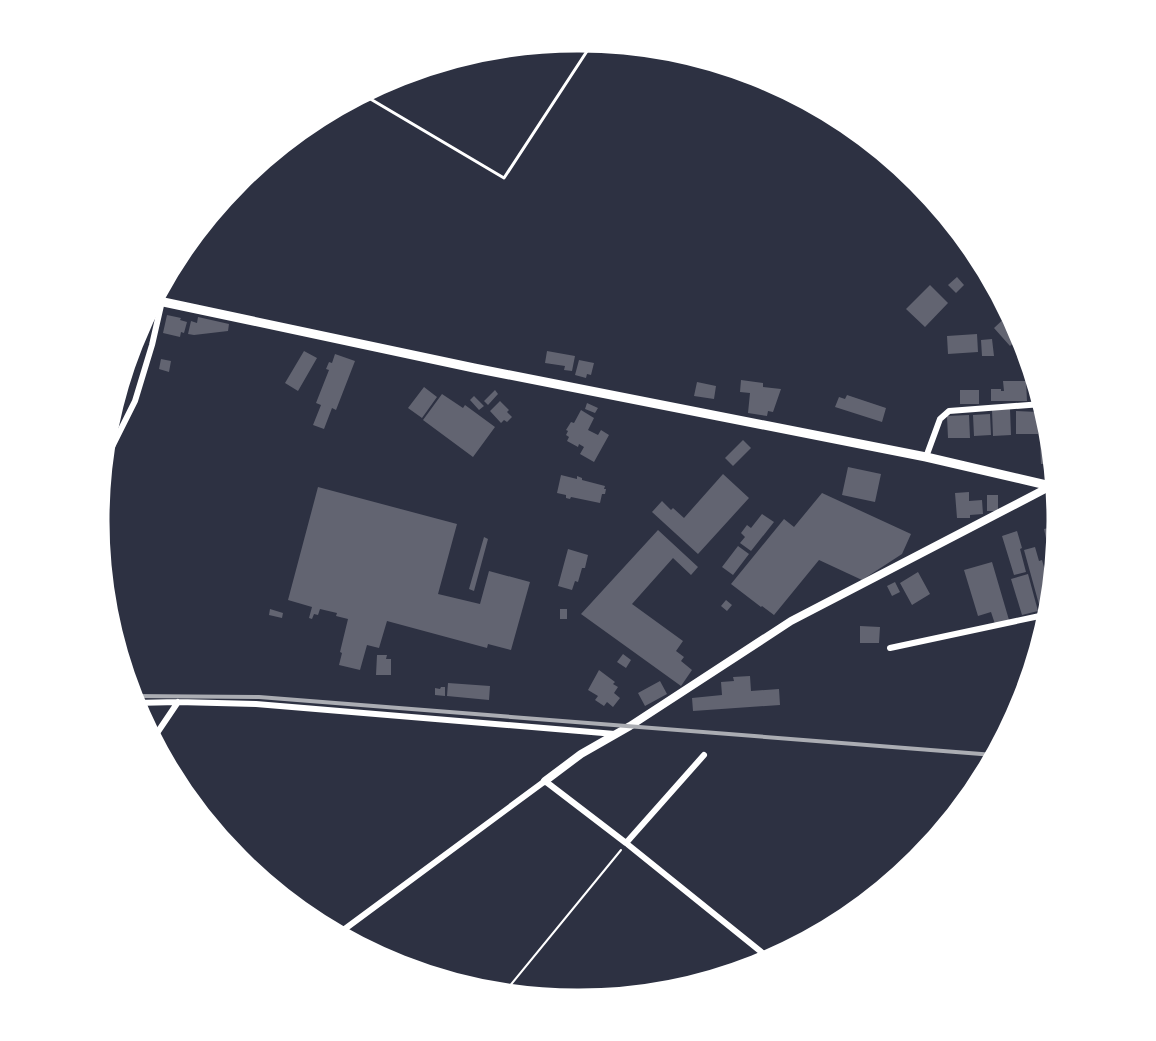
<svg xmlns="http://www.w3.org/2000/svg" width="1156" height="1041" font-family="Arial,sans-serif">
<style>
.building{fill:#626471}
.lines{fill:none;stroke-linecap:round;stroke-linejoin:round}
.path{stroke:#fff;stroke-width:2}
.service{stroke:#fff;stroke-width:3}
.minor{stroke:#fff;stroke-width:6}
.tertiary{stroke:#fff;stroke-width:8}
.trunk{stroke:#fff;stroke-width:9}
.rail{stroke:#abadb3;stroke-width:4}
.rim{fill:none;stroke:#fff;stroke-width:3}
</style>
<rect width="100%" height="100%" fill="#2d3142"/>
<!-- building -->
<path class="building" d="M957 277 964 285 956 293 948 285Z
M930 285 948 303 925 327 906 309Z
M1009 314 1021 336 1010 346 994 328Z
M167 315 181 318 180 320 187 322 184 333 181 332 180 337 163 333Z
M198 317 229 324 228 331 194 335 188 334 191 321 197 323Z
M977 334 978 352 948 354 947 336Z
M992 339 994 356H982L981 340Z
M304 351 317 358 298 391 285 383Z
M547 351 575 356 572 371 564 370 565 366 545 363Z
M335 354 355 361 336 410 332 408 324 429 313 425 321 405 316 403 329 370 326 369 329 362 332 363Z
M161 359 171 361 169 372 159 369Z
M579 360 594 363 591 375 587 374 586 378 575 375Z
M741 380 763 383V387L781 389 773 412 768 411 767 416 748 413 750 393 740 392Z
M1003 381H1026L1027 401H991V389H1001V391H1004Z
M697 382 716 386 714 399 694 396Z
M424 387 437 397 422 418 408 408Z
M495 390 498 394 488 405 484 401Z
M960 390H979V404H960Z
M442 394 463 408 465 405 495 427 473 457 423 420Z
M847 395 886 408 882 422 835 407 839 397 845 399Z
M474 396 484 406 479 410 470 400Z
M500 401 509 410 507 412 512 417 507 422 504 420 501 423 490 411Z
M587 403 598 408 595 413 585 409Z
M1010 409 1011 435 993 436 992 410Z
M581 410 594 418 588 430 598 435 601 430 609 435 594 462 580 454 584 447 579 444 578 447 567 441 569 437 566 435 568 431 566 430 571 422 574 423Z
M1016 411 1038 412V434H1016Z
M1042 412H1044L1049 427 1050 439H1043Z
M990 414 991 435 974 436 973 415Z
M969 415 970 438H948L947 416Z
M743 440 751 448 733 466 725 458Z
M1040 442H1050L1052 464H1041Z
M848 467 881 474 875 502 842 495Z
M723 474 749 498 698 554 652 512 662 501 671 510 673 508 684 518Z
M561 475 577 479V476L582 478V480L605 486 604 489H606L605 494H602L600 503 571 497 570 499 566 498V495L557 493Z
M318 487 457 524 438 594 480 604 489 571 530 582 511 650 488 644 487 648 387 621 379 648 367 645 360 670 339 665 342 653 340 652 348 619 336 616 337 613 320 609 318 615 314 614 312 619 309 618 312 607 288 600Z
M969 492V501L982 500 983 514 970 515V518H957L955 493Z
M822 493 911 534 902 554 862 580 819 560 774 615 762 606 761 607 731 584 784 519 794 527Z
M987 495H998V511H987Z
M762 514 774 522 751 551 740 543 745 537 741 533 747 525 751 528Z
M1057 526 1056 541 1047 543 1044 529Z
M658 530 698 567 691 575 673 558 632 604 683 641 676 651 684 657 681 661 692 670 681 686 581 614Z
M1017 531 1022 548 1020 549 1026 572 1014 575 1002 536Z
M484 537 488 539 474 591 469 589Z
M738 546 749 554 733 575 722 567Z
M1035 547 1039 561 1042 560 1051 592 1050 606 1040 608 1024 550Z
M568 549 588 555 585 568H582L578 582 575 581 572 590 558 586Z
M992 562 1009 620 995 624 991 612 978 616 964 570Z
M918 572 930 594 912 605 900 583Z
M1028 574 1038 611 1022 615 1011 579Z
M895 582 900 592 892 596 887 586Z
M726 600 732 605 727 611 721 606Z
M270 609 283 613 282 618 269 615Z
M560 609H567V619H560Z
M860 626 880 627 879 643H860Z
M623 654 631 660 626 668 617 662Z
M377 655H387L386 659H391V675H376Z
M599 670 615 682 613 684 618 687 614 693 620 698 613 707 607 702 604 706 595 700 598 696 588 690Z
M750 676 751 691 779 689 780 705 693 711 692 698 722 695 721 682 734 681 733 677Z
M660 681 667 694 645 706 638 693Z
M448 683 490 686 489 700 447 696Z
M441 687H445V696L435 695V688L440 689Z"/>
<g class="lines">
<!-- path -->
<path class="path" d="M504 993 621 850"/>
<!-- service -->
<path class="service" d="M362 94 504 178 593 42"/>
<!-- minor -->
<path class="minor" d="M926 457 940 419 949 411 1042 404
M104 463 135 401 152 345 162 301
M890 648 1049 614
M134 703 178 702 256 704 615 734
M153 739 178 702
M626 843 704 755
M338 934 545 781 626 843 770 959"/>
<!-- tertiary -->
<path class="tertiary" d="M872 144 943 212
M545 781 581 754 630 726 791 621 1051 486"/>
<!-- trunk -->
<path class="trunk" d="M154 300 474 368 926 457 1055 487"/>
<!-- rail -->
<path class="rail" d="M132 696 259 697 994 755"/>
</g>
<!-- crop -->
<path d="M0 0H1156V1041H0ZM577 51H579A469 469 0 0 1 1048 520V521A469 469 0 0 1 579 990H577A469 469 0 0 1 108 521V520A469 469 0 0 1 577 51Z" fill="#fff" fill-rule="evenodd"/>
<path class="rim" d="M577 51H579A469 469 0 0 1 1048 520V521A469 469 0 0 1 579 990H577A469 469 0 0 1 108 521V520A469 469 0 0 1 577 51Z"/>
</svg>
